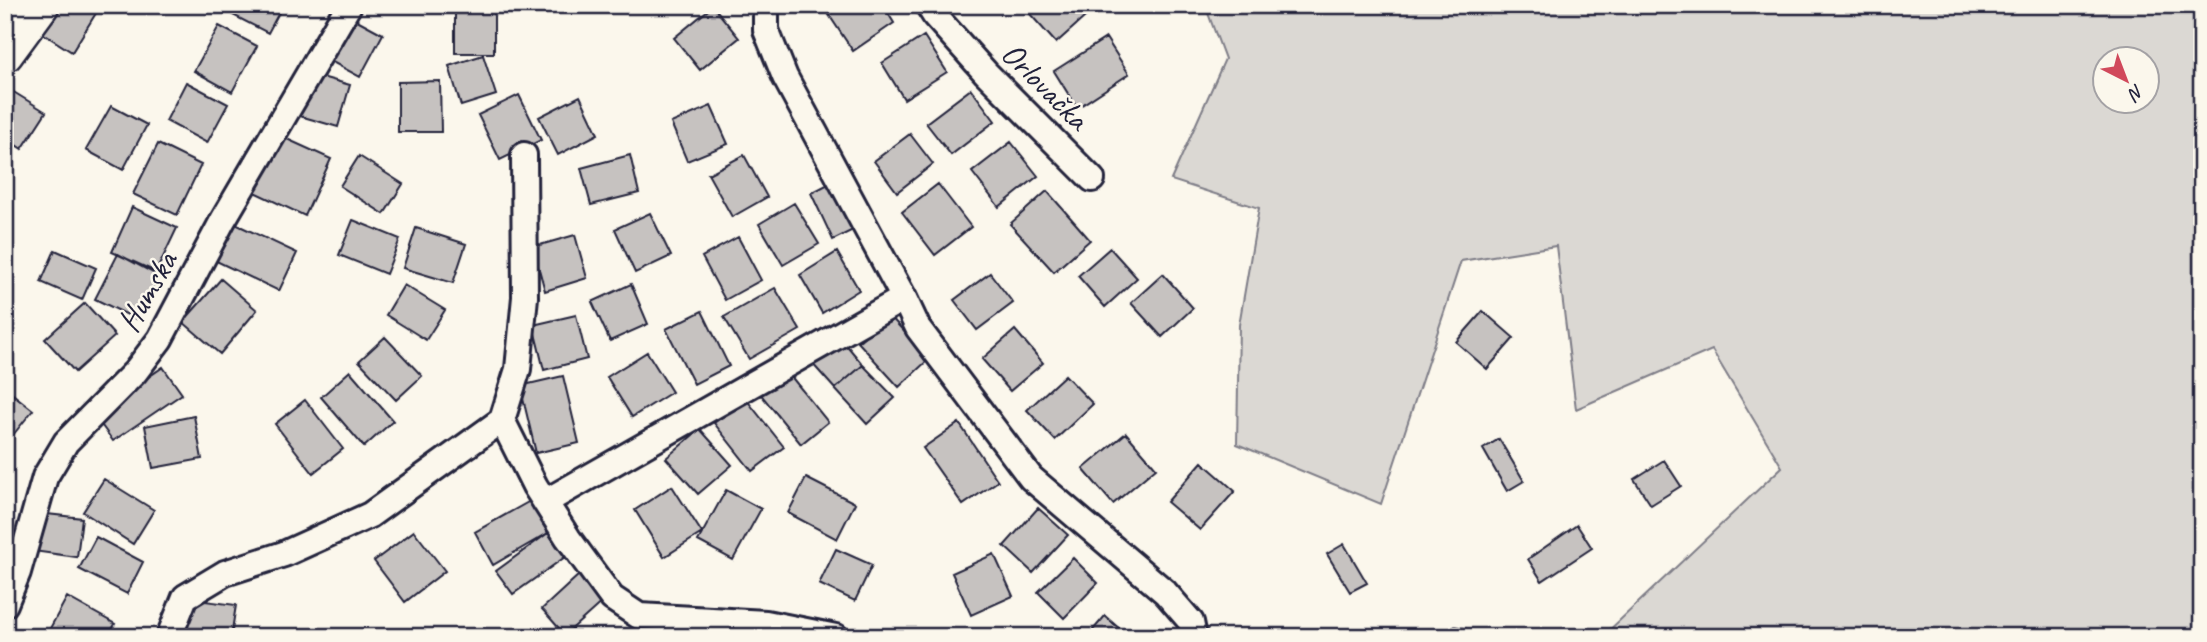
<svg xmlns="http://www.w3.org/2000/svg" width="2207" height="642" font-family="Caveat,sans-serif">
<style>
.green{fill:#dbd8d3;stroke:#7e7d87;stroke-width:2;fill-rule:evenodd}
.building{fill:#c6c2c0;stroke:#22223b;stroke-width:2}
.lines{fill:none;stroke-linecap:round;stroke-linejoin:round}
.street-casing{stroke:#22223b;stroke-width:30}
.secondary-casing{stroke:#22223b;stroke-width:40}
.street{stroke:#fbf7ec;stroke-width:24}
.secondary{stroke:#fbf7ec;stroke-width:35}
.labels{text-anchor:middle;stroke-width:5;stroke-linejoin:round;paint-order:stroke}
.street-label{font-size:33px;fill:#22223b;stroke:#fbf7ec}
</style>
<rect width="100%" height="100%" fill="#fbf7ec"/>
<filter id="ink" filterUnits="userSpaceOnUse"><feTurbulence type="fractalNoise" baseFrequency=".0143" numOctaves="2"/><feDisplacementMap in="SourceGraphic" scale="14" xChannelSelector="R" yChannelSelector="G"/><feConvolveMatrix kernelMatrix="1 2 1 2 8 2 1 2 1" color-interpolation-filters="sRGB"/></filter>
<g filter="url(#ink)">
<!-- green -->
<path class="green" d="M1205 5H2202V637H1602L1782 467 1712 350 1576 409 1556 246 1461 261 1381 504 1237 444 1239 325 1259 208 1171 180 1225 59ZM2106 60H2148V102H2106Z
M1455 626 1501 637H1443Z"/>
<!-- building -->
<path class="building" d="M51 5H101L72 52 36 29Z
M230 5H283L268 33 227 12Z
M843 5H883L894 23 853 51 829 15Z
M1039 5H1089L1093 10 1056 43 1030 14Z
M713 6 739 38 700 70 674 38Z
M455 10H494V53H455Z
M346 14 383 34 360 77 323 57Z
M219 26 257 46 232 92 194 71Z
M924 36 947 72 904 99 882 63Z
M1106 38 1129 74 1077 108 1054 71Z
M483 55 496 95 461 106 449 66Z
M311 74 350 85 338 127 300 116Z
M440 81 441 132H398V82Z
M186 82 228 104 207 143 166 121Z
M971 89 995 121 951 155 926 123Z
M12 91 46 112 22 149 5 138V102Z
M519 95 541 140 500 160 478 115Z
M580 96 598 134 558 155 539 117Z
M111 106 147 125 123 170 86 150Z
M711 106 728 144 687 161 671 123Z
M910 134 933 164 897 192 874 161Z
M278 135 331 159 305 216 252 191Z
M1011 142 1038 176 999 207 972 172Z
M158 144 201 165 177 215 133 194Z
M630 155 639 193 591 205 581 168Z
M744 155 767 197 732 217 708 174Z
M359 156 403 184 384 214 340 186Z
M838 179 861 226 833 240 811 193Z
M938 184 971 227 935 255 902 212Z
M1047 191 1090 240 1054 272 1010 224Z
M794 203 819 244 783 265 759 224Z
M132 207 177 228 156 272 112 252Z
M650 213 671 256 635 273 615 229Z
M353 220 400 239 386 274 339 255Z
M229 221 297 253 279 291 210 258Z
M416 228 466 244 453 283 403 268Z
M575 235 587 278 545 291 533 247Z
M738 237 761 280 725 300 702 257Z
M1110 248 1137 278 1105 307 1078 276Z
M55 250 96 268 82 300 41 282Z
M837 252 859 290 822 313 800 275Z
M118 254 159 276 136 319 95 299Z
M990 273 1013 303 977 330 954 300Z
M1163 274 1193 308 1162 337 1131 303Z
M221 279 257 310 220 354 183 322Z
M631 284 648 324 610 341 592 302Z
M404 285 445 310 426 340 386 315Z
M775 288 800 330 749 359 724 317Z
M85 303 115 336 75 372 45 339Z
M702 311 729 366 694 384 666 329Z
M1483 311 1514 338 1487 369 1456 342Z
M576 315 587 359 544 370 533 325Z
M889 315 929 359 899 387 858 342Z
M1015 330 1043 363 1010 391 982 359Z
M385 337 422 376 396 400 359 361Z
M840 337 863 365 835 389 811 362Z
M647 352 672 392 632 417 607 377Z
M863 365 895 398 867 424 835 389Z
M163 367 182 394 113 441 94 415Z
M785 369 828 422 801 444 758 391Z
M350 371 393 421 364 447 321 397Z
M1065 375 1093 404 1055 440 1027 410Z
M563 376 579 443 536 453 520 386Z
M5 388 33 410 5 445Z
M746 399 784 447 752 471 714 423Z
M305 400 343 449 313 473 275 424Z
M194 416 202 459 153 468 145 426Z
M959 423 998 481 963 505 923 448Z
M700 429 732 465 698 494 666 458Z
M1126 433 1156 468 1113 504 1083 469Z
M1499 439 1524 481 1507 491 1483 449Z
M1664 460 1681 486 1651 505 1634 479Z
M1202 462 1235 491 1200 530 1167 502Z
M806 478 855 503 837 539 788 513Z
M104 479 154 510 133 544 83 512Z
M672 486 702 533 664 557 635 510Z
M726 490 761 509 733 560 698 541Z
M530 501 548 533 493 565 475 532Z
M1038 508 1068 535 1033 573 1004 546Z
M38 513 82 518 77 557 33 551Z
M1577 525 1592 548 1542 581 1528 559Z
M414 531 445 571 405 602 374 561Z
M548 533 565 557 513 594 496 571Z
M96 537 143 562 127 594 79 569Z
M1344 544 1367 583 1350 592 1327 554Z
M836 549 872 565 855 601 819 584Z
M994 554 1013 596 971 615 952 573Z
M1073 558 1098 583 1064 618 1038 592Z
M580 574 604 600 565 635 542 609Z
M67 597 115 624 108 637H57L48 632Z
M190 599 236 605 231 637H185Z
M1105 616 1129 637H1087Z"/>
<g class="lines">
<defs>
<path id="street" d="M766 5V30L785 77 904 298 918 328 1031 478 1165 592 1191 622 1194 637
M928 5 935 16 986 73 1092 179
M524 155 525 297 518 369 502 420 535 486 568 538 612 598 639 616 766 623 836 637
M545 502 904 298
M5 604 18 572 45 477 66 442 135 372 160 339 223 220 349 5
M169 637 185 597 225 573 284 554 370 515 502 420"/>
<path id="secondary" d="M5 54 41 5"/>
</defs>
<!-- street casing -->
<use href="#street" class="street-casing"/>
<!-- secondary casing -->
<use href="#secondary" class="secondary-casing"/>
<!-- street -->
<use href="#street" class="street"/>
<!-- secondary -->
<use href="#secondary" class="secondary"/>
</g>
</g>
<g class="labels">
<!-- street labels -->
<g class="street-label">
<text transform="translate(1046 85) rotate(45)" y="12">Orlovačka</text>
<text transform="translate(146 291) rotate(-60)" y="12">Humska</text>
</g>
</g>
<!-- margin -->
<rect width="2207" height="642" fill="none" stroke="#fbf7ec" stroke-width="28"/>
<rect x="14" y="14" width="2179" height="614" fill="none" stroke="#22223b" stroke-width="2.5" filter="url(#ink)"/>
<!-- north arrow -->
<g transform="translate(2126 80) rotate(138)"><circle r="33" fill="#fbf7ec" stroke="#a4a2a5" stroke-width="2"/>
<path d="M0-5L12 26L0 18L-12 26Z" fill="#d1495b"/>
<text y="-10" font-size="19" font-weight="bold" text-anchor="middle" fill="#22223b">N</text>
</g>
</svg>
